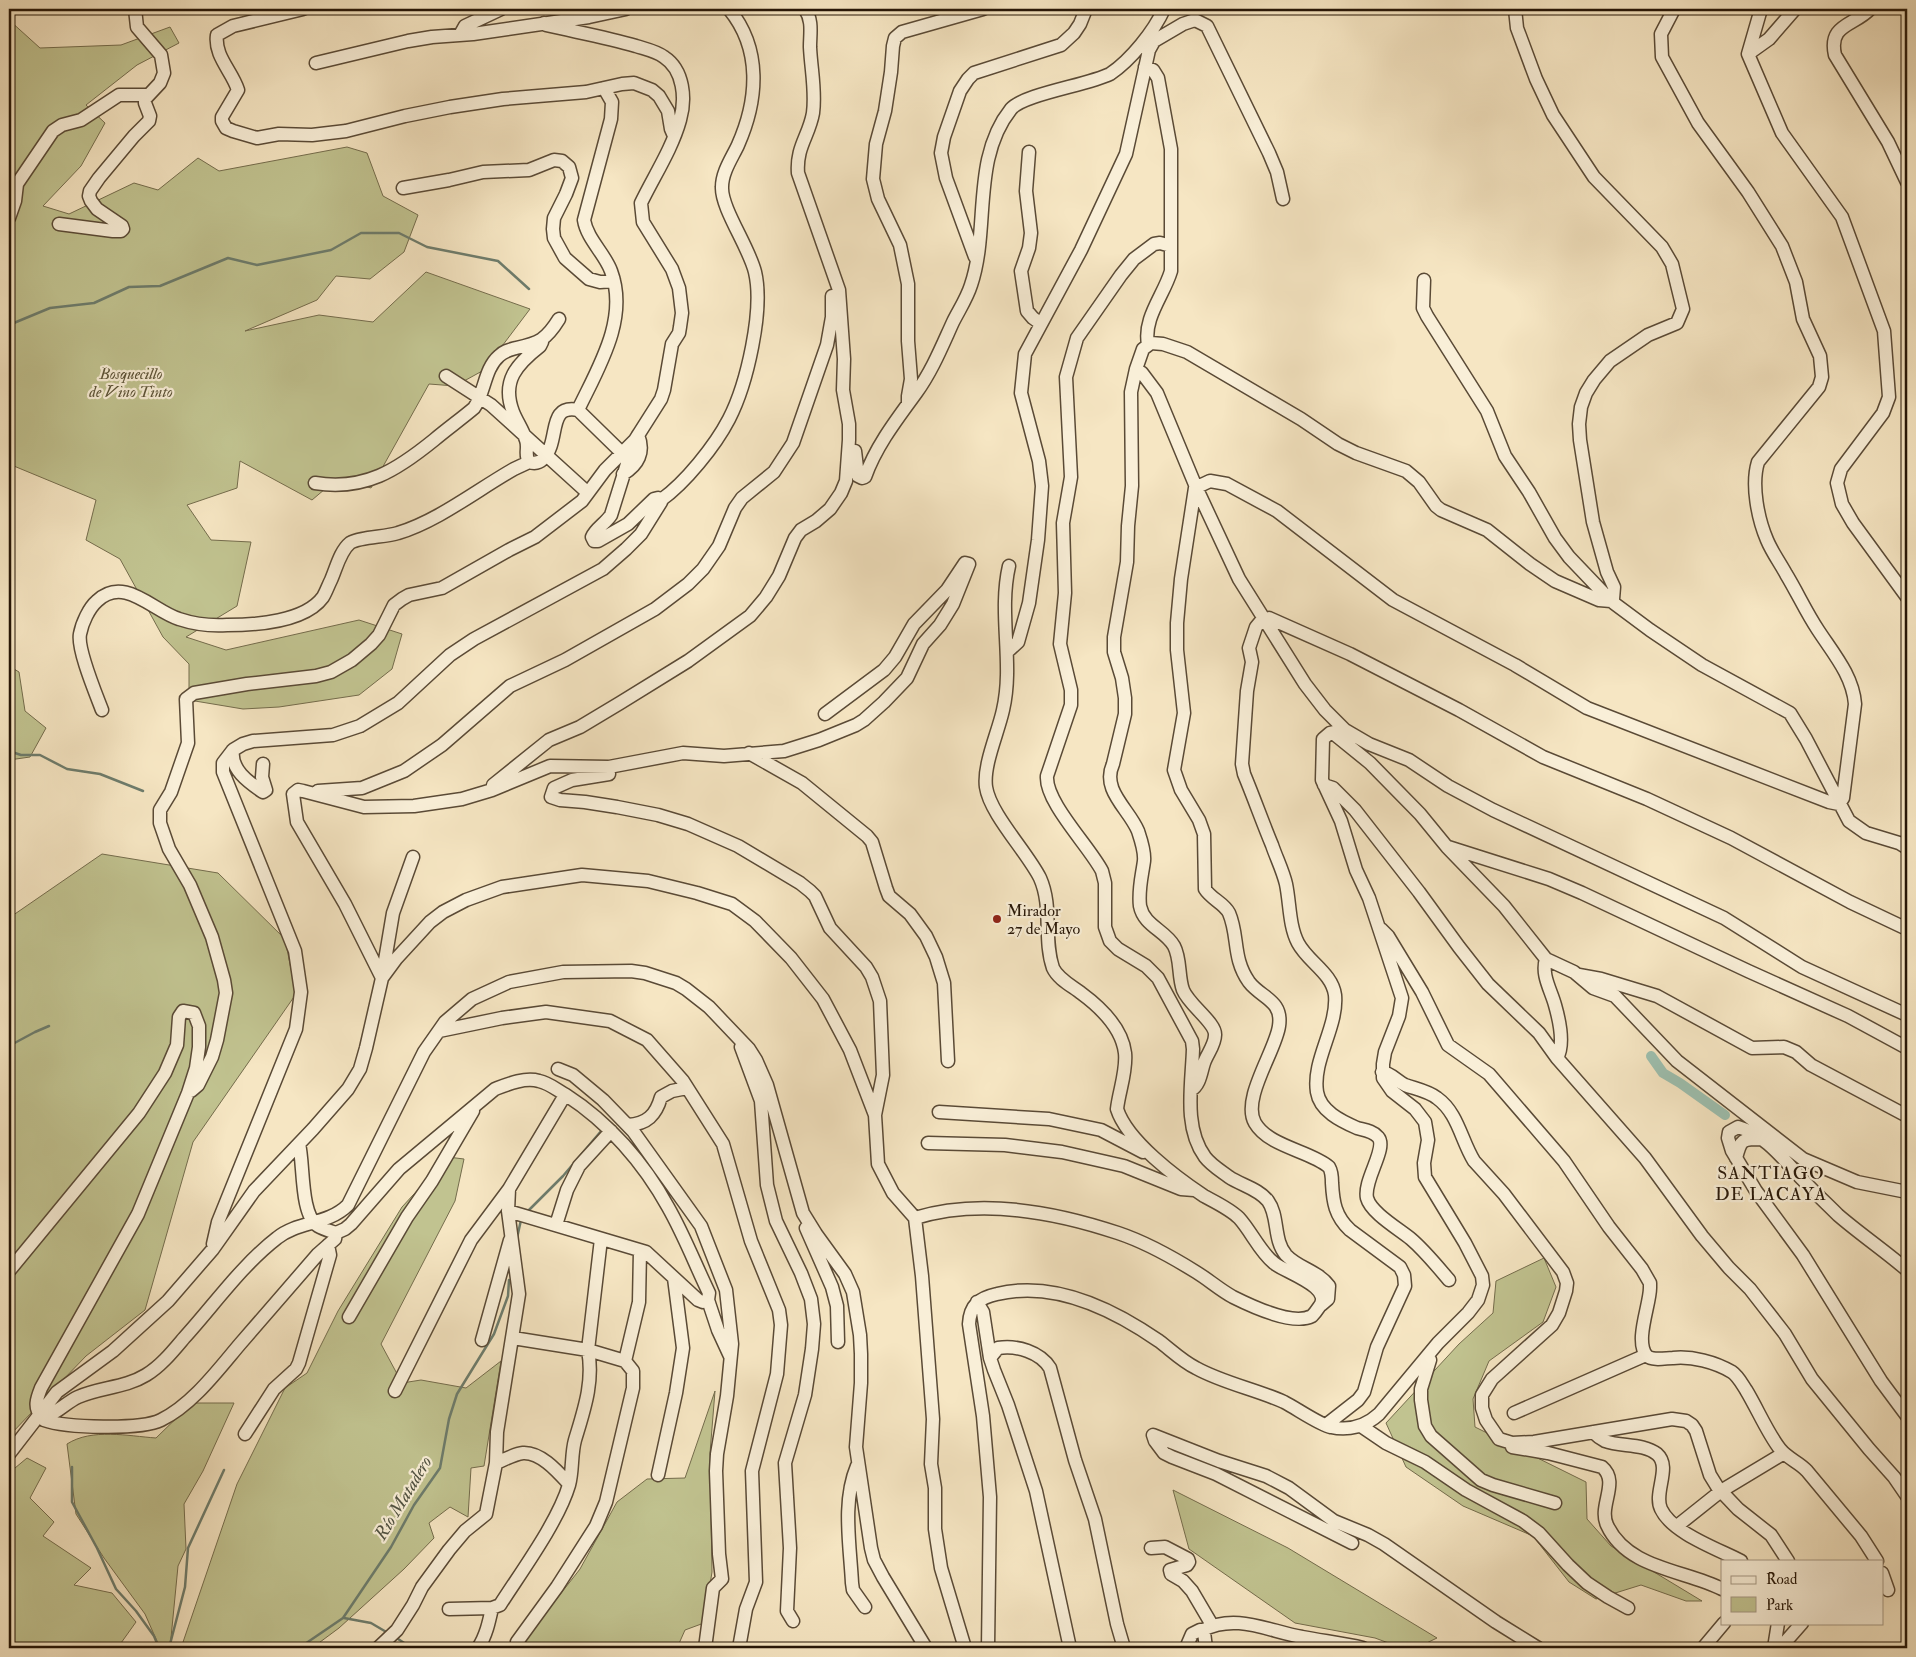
<svg xmlns="http://www.w3.org/2000/svg" width="1916" height="1657" font-family="'IM FELL Double Pica',serif">
<style>
.green{fill:#c1c390;stroke:#746c4c}
.lines{fill:none;stroke-linecap:round;stroke-linejoin:round}
.stream{stroke:#6d7c6c;stroke-width:2.5}
.canal{stroke:#9dc0b0;stroke-width:10}
.minor-casing{stroke:#5a4a36;stroke-width:15}
.minor{stroke:#f9efd8;stroke-width:12}
.poi-dot{fill:#8f2418;stroke:#f9efd8;stroke-width:2}
.labels{text-anchor:middle;stroke-width:4.5;stroke-linejoin:round;paint-order:stroke}
.park-label{font-size:16px;font-style:italic;fill:#5c5337;stroke:#f9efd8}
.poi-label{font-size:16px;fill:#261607;stroke:#f9efd8;text-anchor:start}
.neighbourhood-label{font-size:18px;letter-spacing:1px;fill:#261607;stroke:#f9efd8}
.water-label{font-size:18px;font-style:italic;fill:#505242;stroke:#f9efd8}
</style>
<rect width="100%" height="100%" fill="#f6e6c3"/>
<filter id="stains"><feTurbulence type="fractalNoise" baseFrequency=".004" numOctaves="4"/><feColorMatrix values="0 0 0 0 .2 0 0 0 0 .09 0 0 0 0 .02 0 0 0 .5 -.17"/></filter>
<radialGradient id="worn" r=".72"><stop offset=".6" stop-color="#630" stop-opacity="0"/><stop offset="1" stop-color="#630" stop-opacity=".3"/></radialGradient>
<!-- green -->
<path class="green" d="M9 20 40 48 121 45 170 27 179 43 137 65 86 105 105 123 81 166 43 206 69 214 134 183 158 190 198 158 219 171 347 147 367 153 383 196 418 215 404 252 370 279 336 276 317 300 245 331 319 315 373 322 426 272 530 309 484 370 455 386 429 384 371 488 338 478 312 500 240 461 237 488 187 505 211 540 251 542 237 606 186 637 226 650 359 620 402 634 392 669 359 695 279 707 243 709 189 700V664L163 637 120 559 86 540 96 500 9 464Z
M9 666 19 672 25 711 46 728 30 757 9 760Z
M102 854 218 873 285 939 296 994 193 1142 145 1310 86 1356 9 1436V918Z
M448 1157 464 1159 455 1201 381 1344 402 1383 421 1380 466 1388 501 1361 484 1466 471 1468 468 1517 450 1507 429 1523 434 1538 404 1569 339 1628 312 1648H181L237 1484 285 1388 307 1373 338 1311 402 1207Z
M1544 1258 1556 1287 1543 1322 1489 1361 1473 1399 1475 1427 1586 1482 1587 1519 1611 1546 1702 1601H1686L1641 1585 1596 1599 1569 1582 1533 1536 1463 1506 1406 1467 1386 1423 1459 1344 1493 1313 1496 1281Z
M715 1391 710 1453 712 1572 704 1623 685 1630 677 1648H518L580 1569 617 1502 647 1479 685 1478Z
M192 1403H234L203 1471 184 1504 186 1549 178 1566 170 1648H160L145 1614 104 1558 76 1514 67 1444C92 1428 128 1436 156 1438Z
M27 1458 46 1468 30 1498 54 1522 43 1536 91 1568 74 1585 112 1593 136 1622 121 1643 108 1648H9V1473Z
M1173 1490 1288 1548 1437 1638 1416 1648H1402L1375 1638 1295 1623 1189 1549Z
M785 1644H828L832 1648H775Z"/>
<g class="lines">
<!-- stream -->
<path class="stream" d="M9 325 50 308 94 303 129 287 160 286 228 258 257 265 331 250 361 233H399L427 247 498 261 529 289
M9 751 21 755H40L67 769 100 774 143 791
M9 1046 35 1032 49 1026
M529 1210 563 1176 602 1130
M517 1238 521 1220
M72 1467V1502L97 1548 116 1589 136 1611 154 1636 159 1648
M344 1618 371 1623 388 1633
M395 1637 412 1648
M169 1648 185 1587 188 1548 224 1470
M299 1648 343 1618 391 1547 414 1505 440 1468 449 1419 457 1394 494 1334 508 1296 509 1280"/>
<!-- canal -->
<path class="canal" d="M1651 1056 1663 1073 1680 1083 1725 1115"/>
<defs>
<path id="minor" d="M303 9 233 26 217 35C214 56 232 71 238 90L222 117V121L226 128 233 131 257 138 279 134 312 135 346 131 405 116 450 107 503 99 586 92 622 84 634 83 652 90 659 96 668 111 671 129 674 136
M1761 9 1748 54 1782 133 1842 217 1884 331 1889 397 1883 413 1841 469 1837 483 1842 504 1853 523 1907 597
M1870 9C1854 26 1828 24 1835 55L1888 142 1907 182
M460 35 465 26 501 9
M1748 54 1769 39 1795 9
M316 63 408 41 432 37 473 34 589 17 626 9
M1145 67 1153 70 1158 78 1171 149V271C1164 295 1143 318 1148 344
M1029 152 1026 191 1031 233 1029 248 1021 271 1027 311 1033 318 1040 323
M403 188 449 180 483 172 529 170 554 160 562 161 569 167 572 178 566 194 554 218 553 229 554 238 565 258 589 279 600 282 614 281
M9 218 15 201 17 184 53 131 62 125 81 120 119 95H147
M59 224 113 231H121L123 229 122 226 97 209 91 201 89 196 90 191 99 178 134 136 149 121 150 116 145 103V99L160 83 164 73 161 55 137 27 135 9
M1171 246 1160 243 1154 244 1134 259 1121 275 1077 338 1066 377 1071 477 1063 523 1065 593 1060 644 1071 690V705L1047 776C1045 802 1089 846 1102 871L1105 883V927L1110 941 1118 949 1146 966 1158 978 1192 1041 1193 1049C1192 1084 1183 1127 1205 1157 1211 1165 1221 1171 1229 1177 1241 1185 1259 1189 1268 1201 1279 1216 1273 1240 1286 1255 1298 1268 1318 1271 1329 1286L1328 1299 1321 1305
M975 257 946 178 941 153 944 137 960 91 968 79 974 73 1061 45 1074 33 1080 24 1086 9
M1424 280 1423 308 1427 316 1487 411 1505 456 1529 492 1555 538 1569 557 1611 601 1650 630 1702 665 1790 713 1806 739 1849 821 1866 833 1899 843 1907 848
M1136 369 1142 373 1157 393 1196 487 1239 579 1305 684 1325 710 1345 730 1369 744 1409 760 1448 786 1493 810 1724 918 1802 967 1907 1015
M446 376 491 405 588 493
M908 403V396L911 379 908 341V284L900 245 878 199 873 179 876 144 885 111 891 72 893 46 895 38 902 32 983 9
M578 410C598 368 629 319 611 271 605 254 587 239 584 220L611 119 612 102 604 88
M855 451 858 476 862 478 865 477C876 446 897 419 916 393 932 371 942 346 953 322 959 310 967 298 971 285 990 229 971 159 1011 109 1024 94 1088 85 1110 74 1131 60 1154 31 1164 9
M529 462C524 455 529 448 526 440 523 430 517 422 513 412 501 381 517 364 540 346L542 342
M623 474C638 465 645 452 638 435
M315 483C365 491 397 470 434 440 447 429 461 419 474 408 485 393 484 369 499 356 504 351 509 350 516 348 539 343 546 340 559 319
M661 500C685 483 715 446 729 419 747 384 764 310 755 272 749 247 721 208 722 187 722 172 732 158 738 145 758 100 762 49 729 9
M1007 652 1018 642 1029 603 1038 540 1042 486 1039 461 1021 393 1025 354 1081 250 1126 154 1149 50 1154 41 1183 24 1195 20 1207 26 1269 153 1277 172 1283 199
M102 710C96 694 77 649 80 634 82 623 89 608 97 601 124 575 153 611 179 619 194 624 211 626 227 625 255 625 305 622 323 597 326 592 328 586 331 580 336 569 340 551 350 543 359 537 386 537 398 533 438 521 477 490 514 469L529 462C535 464 539 463 543 459 561 441 546 404 578 410L621 452
M825 714 884 670 895 657 914 624 947 590 965 563 969 564 953 604 940 625 923 644 907 678 884 702 864 720 856 725 819 740 784 751 724 756 683 753 609 767 550 766 492 790 462 799 414 806 364 807 303 791 298 790 293 794 297 822 345 904 382 978 396 959 430 922 443 912 466 900 502 887 582 875 648 881 697 893 732 904 755 921 791 958 823 999 850 1050 875 1115
M1333 733 1370 763 1420 814 1447 847 1504 906 1546 959 1574 972 1593 988 1615 996 1677 1061 1803 1159 1857 1182 1907 1192
M749 753 802 783 867 836 872 842 886 888 889 896 910 914 926 936 936 957 944 983 948 1061
M263 764 262 777 266 790 263 792C248 782 230 769 233 750L243 744 253 741 333 735 360 726 398 703 450 655 474 639 603 569 626 549 641 534 661 502 658 498 654 499 628 524 598 541H594L592 537C595 529 606 523 611 515L631 451V444
M609 774 572 780 554 788 551 797 560 800 585 802 617 807 658 815 688 824 738 846 800 883 810 891 815 896 830 928 866 967 872 977 880 1001 883 1075 875 1115 878 1164 893 1193 915 1218 922 1276 933 1419 931 1464 935 1488V1529L941 1568 965 1648
M493 785 549 740 580 727 620 703 688 661 750 616 766 597 779 576 795 538 801 530 816 521 830 509 841 493 846 481 849 440V424L843 390 844 359 839 290 798 173C796 147 809 136 813 113 816 91 811 69 810 47 810 33 813 21 805 9
M1324 785 1333 788 1355 810 1419 892 1459 947 1488 984 1539 1033 1557 1058 1645 1158 1702 1236 1729 1268 1750 1289 1785 1334 1812 1379 1869 1449 1894 1477 1907 1496
M318 791 362 788 404 771 442 745 510 686 565 660 655 609 688 584 703 569 719 546 735 508 742 498 774 472 793 443 827 345 832 317V296
M1448 847 1549 879 1582 893 1748 971 1848 1016 1907 1048
M1381 929 1388 936 1422 992 1448 1045 1489 1074 1564 1161 1609 1227 1642 1269 1650 1283V1288C1650 1305 1634 1342 1647 1356 1653 1361 1666 1358 1673 1358 1692 1356 1715 1362 1732 1372 1738 1376 1742 1384 1746 1390 1757 1408 1768 1434 1780 1449 1788 1459 1799 1462 1807 1471L1861 1536 1877 1561
M1546 959C1541 975 1551 990 1555 1005 1559 1019 1565 1044 1557 1058
M1579 975 1601 979 1657 996 1752 1048 1784 1047 1796 1052 1811 1065 1907 1116
M439 1031 502 1018 546 1012 610 1021 647 1040 683 1081 723 1144 751 1241 779 1310 781 1325 777 1374 752 1471 756 1582 746 1609 739 1648
M741 1047 761 1101 767 1185 776 1221 801 1273 811 1299 814 1324 812 1349 805 1395 785 1463 790 1548 787 1611 793 1621
M558 1069 573 1075 603 1100 633 1131 701 1226 726 1290 732 1344 727 1396 717 1454 716 1471 719 1554 722 1579 713 1588 705 1648
M1382 1072C1391 1073 1397 1081 1405 1085 1416 1089 1428 1091 1437 1098 1458 1113 1461 1140 1474 1161L1504 1194 1563 1272 1567 1283 1566 1291 1559 1313 1552 1325 1492 1379 1482 1395V1408L1486 1420 1499 1439 1512 1443 1534 1442 1672 1419 1686 1421 1692 1425 1696 1431 1710 1475 1718 1488 1738 1509 1771 1535 1788 1561
M1191 1090C1200 1085 1201 1072 1204 1063 1207 1054 1215 1045 1215 1035 1216 1023 1189 1005 1183 990 1178 976 1181 959 1174 946 1165 930 1144 926 1140 906 1138 890 1142 876 1144 861 1145 851 1141 840 1138 831 1129 809 1101 790 1113 764L1125 714V698L1122 678 1114 652V637L1127 562 1128 526 1132 486 1131 392 1136 369 1143 349 1151 343 1163 344 1187 352 1301 419 1338 444 1356 453 1406 471 1419 482 1436 506 1441 510 1487 530 1530 564 1555 581 1599 600 1611 601 1613 599 1614 587 1607 572 1593 522 1580 440 1579 424 1581 407 1586 393 1594 380 1610 361 1648 335 1677 323 1683 309 1672 264 1662 247 1594 177 1553 115 1536 79 1517 28 1515 9
M191 1091 198 1085 212 1057 217 1040 226 993 224 980 212 937 190 885 169 849 160 823V810L171 792 188 743 186 699 194 693 247 684 316 676 331 672 352 660 371 644 379 635 394 605 402 599 409 595 442 588 509 550 535 537 582 501 605 470 635 440 661 399 664 390 672 344 679 333 680 327 682 313 679 288 672 269 643 222 641 203C654 176 672 149 680 120 686 99 684 70 664 57 656 51 645 49 636 46 606 37 576 32 546 25L544 23
M939 1112 1049 1119 1101 1130 1143 1152
M628 1125C647 1124 656 1115 661 1097L672 1091 687 1088
M928 1143 1005 1145 1062 1152 1124 1166 1181 1189 1194 1190
M299 1144C304 1163 300 1215 318 1226 323 1229 330 1231 336 1233L345 1229 351 1224 399 1169 495 1089C508 1084 525 1077 539 1081 549 1083 557 1090 566 1095 608 1122 644 1163 668 1207 684 1235 695 1264 709 1293L708 1300 703 1302 698 1300 646 1252 508 1211
M1736 1158C1741 1139 1742 1139 1761 1139
M915 1218C980 1198 1055 1212 1118 1233 1145 1242 1172 1257 1196 1272 1209 1280 1220 1290 1233 1297 1251 1306 1293 1326 1312 1316 1314 1314 1317 1310 1319 1307 1335 1287 1284 1272 1274 1263 1260 1252 1251 1231 1239 1218 1230 1209 1215 1202 1204 1196 1177 1178 1127 1141 1117 1109 1119 1091 1127 1071 1125 1053 1122 1028 1100 1007 1081 993 1072 986 1058 979 1053 968 1043 939 1053 907 1040 878 1027 852 990 814 986 787 983 765 998 733 1003 710 1014 663 998 614 1009 566
M556 1225 567 1190 579 1166 611 1131
M806 1228 832 1287 837 1306 838 1342
M213 1244 218 1222 296 1029 301 992 295 951 223 772V763L233 750
M1907 1270C1885 1251 1860 1234 1838 1215 1826 1203 1814 1192 1803 1180 1784 1160 1766 1135 1738 1127L1729 1132 1728 1138 1732 1151 1756 1191 1803 1255 1881 1381 1907 1416
M9 1271 139 1113 165 1073 177 1045 179 1017 183 1011 194 1013 199 1026V1047L196 1068 188 1093 138 1214 41 1388C37 1398 33 1408 42 1417 56 1415 65 1403 78 1397 100 1387 125 1388 146 1375 161 1366 173 1351 184 1338 214 1305 242 1265 277 1238 298 1221 328 1225 348 1205L424 1052 445 1022 472 999 509 982 563 972 631 971 645 973 676 983 686 989 709 1007 749 1049 756 1060 767 1085 803 1213 816 1234 845 1274 853 1292 860 1335 861 1354V1383L856 1447 871 1548 874 1560 883 1577 926 1648
M1449 1280C1437 1266 1425 1251 1411 1239 1399 1229 1371 1213 1367 1198 1363 1180 1388 1148 1378 1137 1373 1131 1364 1130 1357 1128 1341 1121 1320 1111 1317 1092 1312 1060 1338 1027 1335 995 1332 973 1308 962 1298 943 1289 926 1290 903 1286 884 1283 871 1276 857 1272 845 1262 821 1254 798 1244 774L1242 764 1247 691 1252 662 1249 648 1256 627 1261 621 1269 618 1350 654 1459 710 1543 757 1647 799 1731 838 1850 902 1907 929
M708 1300 718 1330 730 1356
M977 1302 983 1312 990 1358 994 1370 1008 1405 1036 1491 1070 1648
M349 1317 407 1217 432 1181 473 1111
M513 1338 588 1350 625 1361
M482 1340 510 1240
M1428 1355 1430 1360 1421 1389V1400L1425 1426 1431 1436 1481 1480 1493 1485 1555 1503
M990 1358 998 1348C1017 1345 1040 1352 1050 1368L1075 1460 1095 1519 1117 1624 1124 1648
M395 1391 471 1240 509 1189
M1514 1413 1646 1355
M42 1417 44 1420C66 1428 141 1430 161 1420 192 1405 218 1370 240 1344 266 1314 292 1284 318 1254L335 1239 336 1233
M1326 1425 1358 1400 1364 1392 1377 1347 1405 1286 1404 1275 1400 1267 1350 1230C1335 1216 1333 1202 1332 1183 1332 1177 1332 1172 1329 1167 1311 1151 1269 1147 1255 1123 1241 1099 1276 1050 1279 1026 1283 1000 1261 998 1249 982 1232 958 1239 936 1229 913 1224 903 1211 899 1205 889L1204 834 1199 820 1181 790 1174 770 1184 713 1177 650V623L1181 579 1195 488 1210 481 1227 484 1277 511 1393 600 1515 665 1587 708 1829 802 1839 804 1843 798 1855 704C1853 676 1833 653 1818 630 1806 612 1797 592 1786 574 1780 563 1772 552 1767 540 1758 519 1751 485 1758 462L1819 387 1822 377 1820 356 1803 319 1796 282 1782 246 1748 192 1698 123 1662 57 1661 34 1674 9
M1361 1426 1386 1443 1425 1462 1466 1490 1523 1521 1539 1533 1568 1565 1587 1583 1608 1597 1628 1608
M1593 1432C1596 1435 1601 1439 1605 1441 1621 1447 1643 1443 1657 1454 1672 1467 1653 1493 1661 1509 1672 1533 1718 1549 1741 1561
M245 1434 274 1389 296 1369 299 1363 330 1255 328 1245
M1512 1447 1548 1453 1602 1467C1620 1482 1598 1506 1607 1525 1627 1569 1685 1570 1722 1589
M9 1454 57 1392 113 1351 168 1301 213 1249 254 1191 313 1129 348 1089 360 1069 366 1048 382 978 393 913 413 857
M496 1463C504 1460 514 1454 523 1453 541 1452 558 1472 569 1484
M857 1466C842 1502 850 1544 852 1583L853 1590 865 1607
M658 1475 676 1393 683 1348 674 1278
M1677 1526 1721 1491 1784 1453
M1352 1543 1216 1474 1172 1457 1164 1453 1155 1441 1153 1435 1219 1461 1266 1476 1289 1488 1334 1521 1368 1535 1384 1544 1496 1622 1538 1648
M1151 1548 1165 1547 1188 1559 1189 1562 1187 1565 1170 1570 1171 1574 1183 1581 1192 1591 1212 1625
M1882 1573 1888 1590
M449 1609 492 1608 500 1605C521 1572 558 1522 569 1485 573 1471 571 1454 575 1440 584 1410 594 1382 588 1350L601 1239
M1203 1630C1236 1613 1268 1631 1302 1637 1322 1641 1343 1643 1363 1648
M517 1642 557 1587 596 1526 606 1502 633 1388V1371L625 1361 639 1302 640 1251
M378 1648 397 1630 413 1605 422 1587 449 1550 465 1531 486 1514 496 1463 497 1432 519 1294 508 1211 509 1189 565 1095
M478 1648C486 1636 489 1622 492 1608
M988 1648 990 1497 983 1416 969 1324C970 1305 979 1298 997 1294 1054 1280 1113 1309 1159 1341 1171 1350 1182 1361 1196 1368 1223 1383 1255 1389 1284 1402 1296 1408 1320 1425 1331 1427 1349 1431 1366 1426 1379 1414L1438 1343 1468 1313 1478 1300 1483 1285 1482 1276 1465 1243 1425 1177 1424 1163 1428 1140 1425 1122 1415 1109 1392 1091 1383 1078V1064L1385 1052 1399 1016 1402 998 1369 898 1356 870 1341 821 1322 780 1323 739 1330 733 1345 730
M1186 1648 1192 1634 1200 1630 1204 1632 1206 1648
M1703 1648 1724 1623
M1774 1648 1778 1623
M1780 1648 1802 1623"/>
</defs>
<!-- minor casing -->
<use href="#minor" class="minor-casing"/>
<!-- minor -->
<use href="#minor" class="minor"/>
</g>
<!-- markers -->
<circle class="poi-dot" cx="997" cy="919" r="5"/>
<g class="labels">
<!-- park labels -->
<g class="park-label">
<text x="131" y="379">Bosquecillo<tspan x="131" dy="18">de Vino Tinto</tspan></text>
</g>
<!-- poi labels -->
<g class="poi-label">
<text x="1007" y="916">Mirador<tspan x="1007" dy="18">27 de Mayo</tspan></text>
</g>
<!-- neighbourhood labels -->
<g class="neighbourhood-label">
<text x="1771" y="1179">SANTIAGO<tspan x="1771" dy="21">DE LACAYA</tspan></text>
</g>
<!-- water labels -->
<g class="water-label">
<text transform="translate(403 1498) rotate(-59)" y="6">Río Matadero</text>
</g>
</g>
<!-- margin -->
<rect width="1916" height="1657" fill="none" stroke="#f6e6c3" stroke-width="30"/>
<rect x="10" y="10" width="1896" height="1637" fill="none" stroke="#261607" stroke-width="2.5"/>
<rect x="15" y="15" width="1886" height="1627" fill="none" stroke="#261607"/>
<!-- legend -->
<rect x="1721" y="1560" width="162" height="65" fill="#f9efd8" stroke="#a59884"/>
<rect x="1731" y="1576" width="25" height="8" fill="#f9efd8" stroke="#a59884"/>
<text x="1766" y="1584" font-size="15" fill="#261607">Road</text>
<rect x="1731" y="1597" width="25" height="15" fill="#c1c390" stroke="#a59884"/>
<text x="1766" y="1610" font-size="15" fill="#261607">Park</text>
<rect width="100%" height="100%" filter="url(#stains)"/>
<rect width="100%" height="100%" fill="url(#worn)"/>
</svg>
